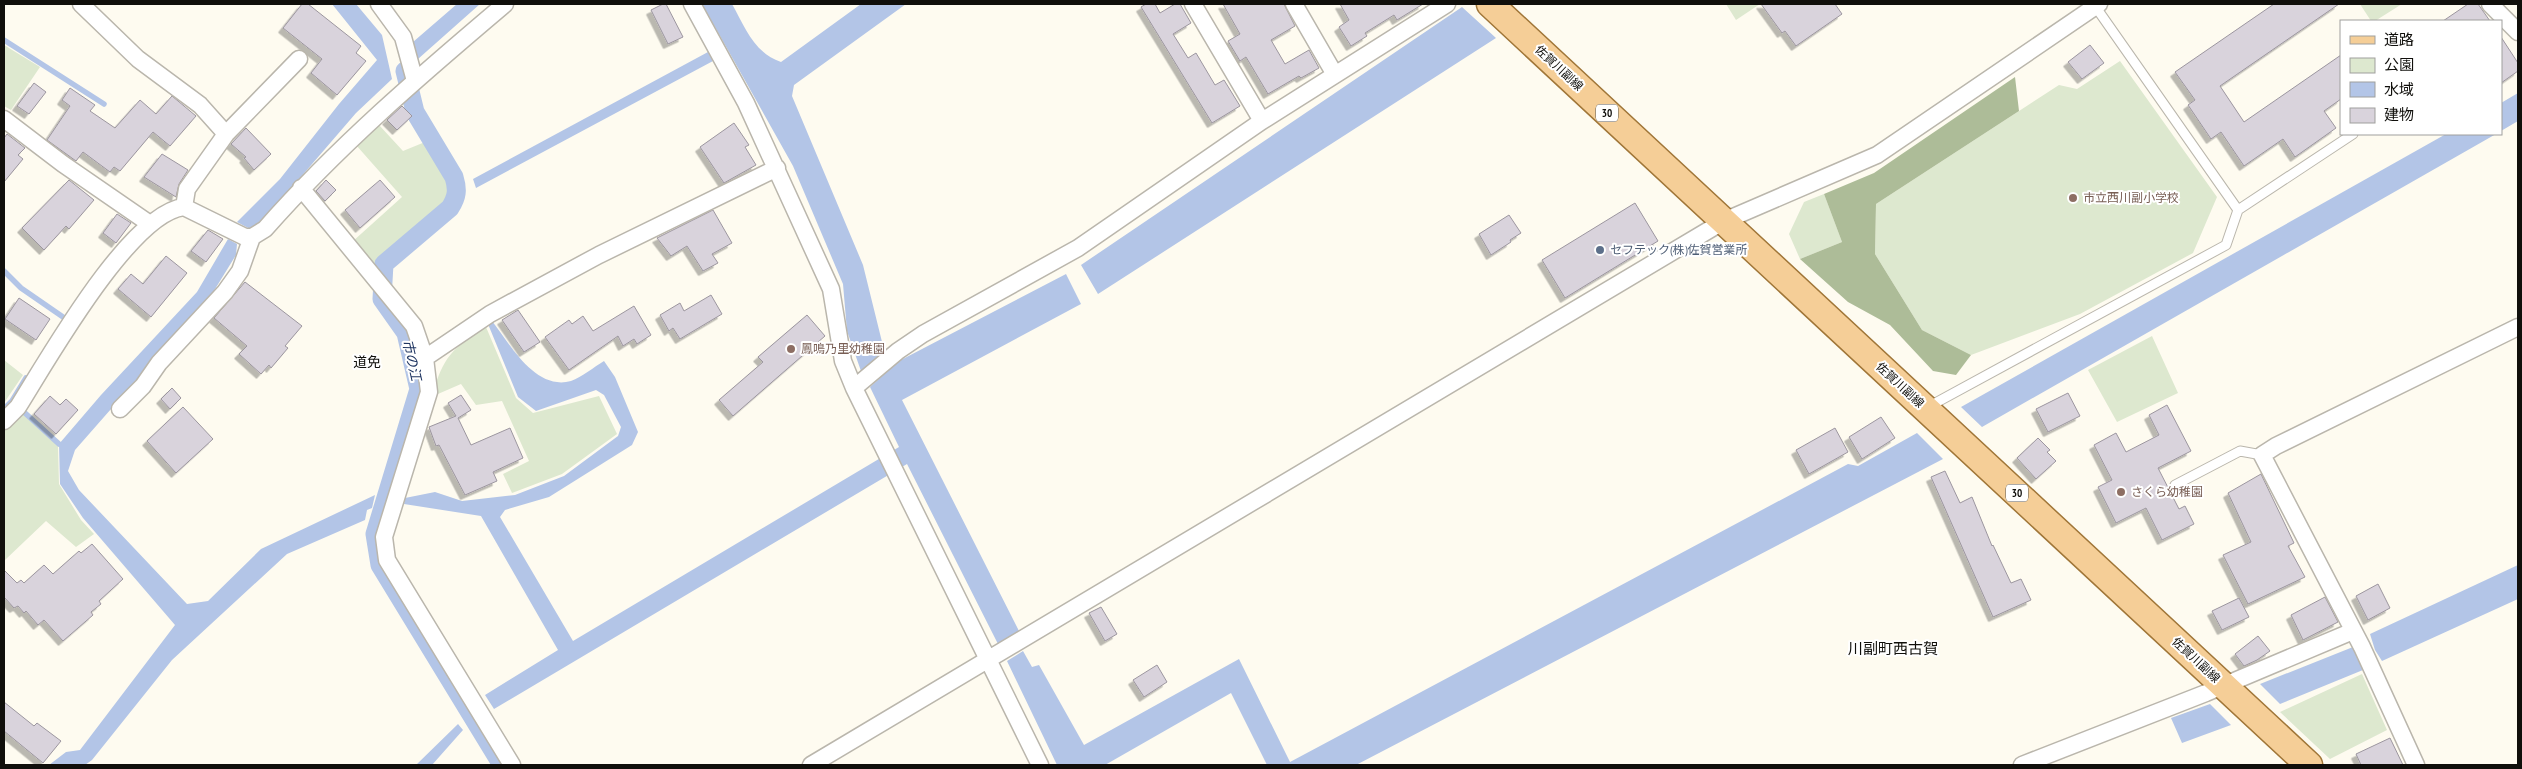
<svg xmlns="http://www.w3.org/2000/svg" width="2522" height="769" font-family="'PT Sans Narrow','Noto Sans JP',sans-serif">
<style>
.green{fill:#dde8cf}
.forest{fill:#adbc98}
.water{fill:#b3c5e7}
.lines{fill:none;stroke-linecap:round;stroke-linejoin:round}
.stream{stroke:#b3c5e7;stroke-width:5.5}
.canal{stroke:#b3c5e7;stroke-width:19}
.building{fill:#d9d3dc;stroke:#9c969f;filter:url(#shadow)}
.service-casing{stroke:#bab6ac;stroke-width:11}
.minor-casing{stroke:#bab6ac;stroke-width:19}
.primary-casing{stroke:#a07638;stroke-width:29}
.service{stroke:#fff;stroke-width:9}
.minor{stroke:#fff;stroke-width:16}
.primary{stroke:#f5ce97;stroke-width:26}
.education-dot{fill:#8d6e63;stroke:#fff;stroke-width:2}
.service-dot{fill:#5c6f8a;stroke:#fff;stroke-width:2}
.labels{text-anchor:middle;stroke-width:4;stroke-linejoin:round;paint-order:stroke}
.shield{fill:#fff;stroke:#585754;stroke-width:1}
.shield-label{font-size:11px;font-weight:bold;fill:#100f0b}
.street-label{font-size:12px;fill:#100f0b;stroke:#fff}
.education-label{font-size:12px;fill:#785e54;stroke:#fff;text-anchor:start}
.service-label{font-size:12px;fill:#4e5e75;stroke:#fff;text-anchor:start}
.water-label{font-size:14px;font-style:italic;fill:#203662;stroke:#fff}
.neighbourhood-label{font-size:14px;fill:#100f0b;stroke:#fff}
.quarter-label{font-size:15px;fill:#100f0b;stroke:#fff}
</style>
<defs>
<filter id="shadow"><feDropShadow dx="-4.5" dy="4.5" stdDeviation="0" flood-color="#0004"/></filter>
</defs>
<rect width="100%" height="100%" fill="#fefbf0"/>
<!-- green -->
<path class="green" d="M1726 4H1760L1736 20Z
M2360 4H2402L2375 21H2371Z
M4 45 40 67 11 110 4 106Z
M2120 61 2217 197 2193 253 2080 314 1971 355 1922 330 1875 254 1876 204 2059 85 2077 89Z
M379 125 403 151 425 142 452 187 449 203 374 267 352 242 402 197 356 145Z
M1824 194 1842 242 1800 259 1789 234 1804 202Z
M486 327 516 398 533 413 599 396 617 434 562 474 512 493 503 474 529 461 502 401 476 405 461 384 431 397C445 355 450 350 486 327Z
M2152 336 2178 393 2117 422 2088 370Z
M4 360 23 375 4 403Z
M22 412 58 446 59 484 81 520 94 534 76 547 46 521 5 560 4 429Z
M2362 674 2387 730 2330 759 2280 712Z"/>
<!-- forest -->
<path class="forest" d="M2015 77 2019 111 1876 204 1875 254 1922 330 1971 355 1956 375 1933 371 1890 325 1848 302 1800 259 1842 242 1824 194 1874 173Z"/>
<!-- water -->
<path class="water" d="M332 4H356L382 35 392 79 356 113 269 214 250 229 237 222 280 179 339 104 377 60Z
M457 4H480L418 59 414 51 413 42Z
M702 4H732C745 27 754 53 781 62L861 4H906L794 85 792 96 863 265 885 354 862 374 847 331 843 284 793 166Z
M1462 7 1496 38 1098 294 1081 265Z
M708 52 713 61 476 188 473 179Z
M2518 93V121L2501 131V103Z
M2446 134H2496L1982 427 1961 407Z
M228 239 237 244 236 255 212 294 75 450 68 471 79 490 187 604 208 601 261 549 375 495 372 508 367 510 365 520 287 554 172 660 92 760 85 765H49L66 752 80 750 175 625 83 518 60 484 59 444 101 395 197 292Z
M1066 274 1081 304 902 400 1019 631 998 644 907 464 494 709 485 695 558 650 481 516 404 504 405 498 435 492 462 501 515 495 564 476 618 436 621 427 604 395 596 390 536 411 518 397 488 324 492 321C510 344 535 391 571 381 582 377 594 367 604 361L615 377 638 432 632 445 549 497 505 510 500 517 573 641 899 447 870 387 899 361Z
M1917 433 1943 459 1356 765H1267L1231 693 1105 765H1057L1007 661 1023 651 1032 667 1039 665 1084 745 1239 659 1290 762 1848 464 1858 466Z
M2518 565V599L2382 661 2375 650 2370 634Z
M2353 647 2363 670 2280 704 2260 684Z
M2210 704 2231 725 2182 743 2171 718Z
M458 724 463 730 432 765H416Z"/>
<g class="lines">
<!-- stream -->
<path class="stream" d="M4 40 104 104
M4 271 21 288 63 317
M4 409 12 401 26 378
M25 413 59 444"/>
<!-- canal -->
<path class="canal" d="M405 71 415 112 454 177C458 190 457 197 450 208L384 264 382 299 406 333 419 389 375 534 380 565 502 765"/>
</g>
<!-- building -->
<path class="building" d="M302 4H308L361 46 356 53 366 61 337 95 311 73 322 59 283 28Z
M663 4H666L683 37 668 44 651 10Z
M1146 4H1155L1160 13 1175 4H1180L1191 23 1173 34 1188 58 1196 53 1215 85 1224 80 1240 106 1212 123 1141 7Z
M1223 4H1284L1295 26 1271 40 1285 64 1309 50 1319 68 1301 78 1299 76 1268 94 1246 57 1240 61 1228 41 1240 34Z
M1340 4H1423L1397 20 1394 15 1365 33 1367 36 1351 46 1339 27 1349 20Z
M1761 4H1835L1842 14 1796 46 1785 31 1782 33Z
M2274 4H2339L2220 86 2244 122 2341 55V99L2324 111 2336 128 2295 157 2283 139 2244 166 2221 132 2211 139 2188 105 2195 100 2175 72Z
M2468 4H2478L2490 21H2443Z
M2501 37 2518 63V71L2501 83Z
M2090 45 2104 63 2082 79 2068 62Z
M34 83 46 92 29 114 17 106Z
M70 88 95 105 90 111 115 128 140 100 156 114 172 96 196 116 170 146 153 132 120 171 114 167 110 172 83 152 76 161 47 140 70 106 62 100Z
M402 106 412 116 397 130 387 120Z
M734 123 749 145 745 147 756 165 724 183 700 147Z
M246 128 271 154 254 170 244 158 246 157 231 144Z
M7 134 25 148 18 155 23 159 4 182V138Z
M162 154 188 170 179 184 176 197 144 177Z
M69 180 94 200 69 229 66 226 44 250 22 228Z
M326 180 336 190 325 201 316 191Z
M380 180 395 197 360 228 345 210Z
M1635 203 1658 241 1565 298 1542 260Z
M713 210 732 243 712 254 718 263 703 271 687 246 671 256 657 238Z
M117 214 131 223 116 243 103 233Z
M1509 215 1521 233 1510 240 1511 242 1491 255 1479 234Z
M208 230 223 239 206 262 191 251Z
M166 256 187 273 151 317 118 289 131 274 143 284Z
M245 282 302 326 285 346 288 348 271 368 269 365 261 374 239 354 247 346 214 318Z
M711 295 722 314 680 339 673 328 669 331 660 315 680 303 684 311Z
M19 298 50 319 36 340 5 319Z
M634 306 651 335 637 344 634 339 623 346 618 336 569 370 545 337 569 320 572 324 583 316 593 331Z
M518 310 540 342 524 352 502 320Z
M807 315 825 336 733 416 719 400 763 362 758 357Z
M172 388 181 398 170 409 161 399Z
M2068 393 2080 416 2048 432 2036 409Z
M461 395 471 410 458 418 471 445 510 428 523 458 493 472 497 481 465 495 439 445 436 446 429 427 456 416 448 403Z
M50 396 60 405 66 399 78 410 56 434 34 414Z
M2167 405 2191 451 2158 468 2179 509 2185 506 2194 524 2162 540 2146 508 2116 523 2098 487 2112 480 2094 445 2116 433 2126 452 2159 435 2149 415Z
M183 407 213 439 176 473 147 441Z
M1881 417 1895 438 1862 459 1849 437Z
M1835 428 1848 452 1809 474 1796 450Z
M2038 438 2050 450 2047 452 2056 461 2036 479 2017 458Z
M1945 471 1960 503 1972 497 1992 546 1993 545 2011 583 2021 579 2031 600 1993 617 1931 477Z
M2261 474 2294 543 2288 546 2305 577 2248 604 2223 555 2251 542 2228 493Z
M92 544 123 579 99 601 101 604 91 612 93 615 63 641 44 620 38 625 26 611 24 613 18 606 14 608 4 597V570L17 583 21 580 24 583 44 565 53 574 79 551 81 553Z
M2378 584 2390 608 2368 620 2356 596Z
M2325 597 2338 622 2303 640 2291 615Z
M2239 598 2249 617 2222 630 2212 611Z
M1101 607 1117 634 1105 641 1089 613Z
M2258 636 2270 651 2257 660 2244 666 2235 654Z
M1157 665 1167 682 1144 697 1133 680Z
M4 702 34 726 37 723 61 741 43 763 4 731Z
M2390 738 2403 765H2361L2356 754Z"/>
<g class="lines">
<defs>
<path id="service" d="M2095 6 2238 210 2353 134
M1928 407 2226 245 2238 210
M2175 485 2240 451 2262 455"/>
<path id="minor" d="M81 4 138 59 200 105 226 134 187 189 184 207
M379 4 403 37 415 81
M692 4 746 103 831 289 843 361 854 388 1040 765
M1193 4 1262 121
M1294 4 1334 73
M2490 4 2518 32
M4 119 63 164 150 224
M226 134 299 59
M301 188 414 326 425 358 429 392 384 537 387 560 512 765
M425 358 490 314 599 255 777 168
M854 388 898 351 923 334 1078 248 1262 121 1447 4
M120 409 143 386 159 363 225 292 240 271 252 237
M4 421 18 407C47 361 130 213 184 207L245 237H252L265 229C338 146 421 75 505 4
M811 765 1724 221 1877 155 2099 4
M2022 765 2206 693 2353 631
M2416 765 2362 647 2262 455 2276 446 2518 327"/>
<path id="primary" d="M1490 4 2309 765"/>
</defs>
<!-- service casing -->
<use href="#service" class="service-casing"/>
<!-- minor casing -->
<use href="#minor" class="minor-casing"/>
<!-- primary casing -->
<use href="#primary" class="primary-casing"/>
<!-- service -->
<use href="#service" class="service"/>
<!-- minor -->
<use href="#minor" class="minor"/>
<!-- primary -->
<use href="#primary" class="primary"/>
</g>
<!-- markers -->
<g class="education-dot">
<circle cx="2073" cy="198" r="5"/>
<circle cx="791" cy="349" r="5"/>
<circle cx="2121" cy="492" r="5"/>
</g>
<circle class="service-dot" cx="1600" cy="250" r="5"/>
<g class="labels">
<!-- shield labels -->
<g class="shield">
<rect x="1596" y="104.5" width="22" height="17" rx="4"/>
<rect x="2006" y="484.5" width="22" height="17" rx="4"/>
</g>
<g class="shield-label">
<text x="1607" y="117">30</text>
<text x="2017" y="497">30</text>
</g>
<!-- street labels -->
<g class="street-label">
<text transform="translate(1559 68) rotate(43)" y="4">佐賀川副線</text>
<text transform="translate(1900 385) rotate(43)" y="4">佐賀川副線</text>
<text transform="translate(2196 660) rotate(43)" y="4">佐賀川副線</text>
</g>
<!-- education labels -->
<g class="education-label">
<text x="2083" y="202">市立西川副小学校</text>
<text x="801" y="353">鳳鳴乃里幼稚園</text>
<text x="2131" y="496">さくら幼稚園</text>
</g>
<!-- service labels -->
<g class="service-label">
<text x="1610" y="254">セフテック(株)佐賀営業所</text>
</g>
<!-- water labels -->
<g class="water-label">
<text transform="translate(412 360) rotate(77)" y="5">市の江</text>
</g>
<!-- neighbourhood labels -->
<g class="neighbourhood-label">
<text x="367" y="367">道免</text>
</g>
<!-- quarter labels -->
<g class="quarter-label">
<text x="1893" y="654">川副町西古賀</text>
</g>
</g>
<!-- border -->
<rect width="2522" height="769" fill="none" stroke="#100f0b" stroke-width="10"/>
<!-- legend -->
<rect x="2340" y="20" width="162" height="115" fill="#ffffff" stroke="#9f9f9d"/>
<rect x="2350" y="36" width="25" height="8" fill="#f5ce97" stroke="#9f9f9d"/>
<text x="2384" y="45" font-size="15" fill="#100f0b">道路</text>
<rect x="2350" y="58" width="25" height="15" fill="#dde8cf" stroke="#9f9f9d"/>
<text x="2384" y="70" font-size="15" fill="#100f0b">公園</text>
<rect x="2350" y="82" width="25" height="15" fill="#b3c5e7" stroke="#9f9f9d"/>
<text x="2384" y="95" font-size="15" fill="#100f0b">水域</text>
<rect x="2350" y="108" width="25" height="15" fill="#d9d3dc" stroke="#9f9f9d"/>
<text x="2384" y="120" font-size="15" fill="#100f0b">建物</text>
</svg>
